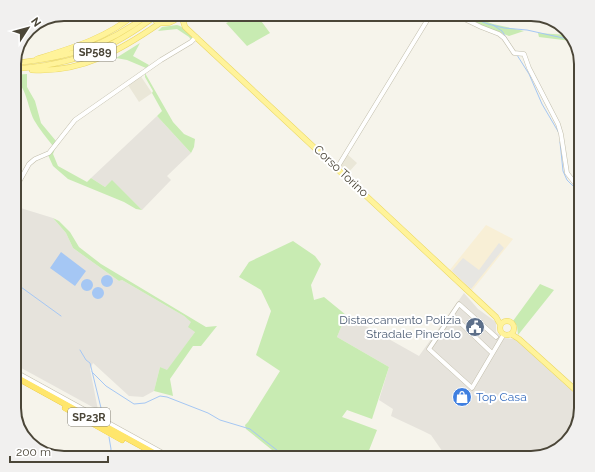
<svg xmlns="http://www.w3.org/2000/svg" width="595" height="472" font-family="Raleway,sans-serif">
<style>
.residential{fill:#eae7d8}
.commercial{fill:#f8efd6}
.industrial{fill:#e6e3dc}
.green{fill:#c8ebb2}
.parking{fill:#e7e6e2}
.water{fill:#a5c7f4}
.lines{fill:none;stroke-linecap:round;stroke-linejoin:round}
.stream{stroke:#a5c7f4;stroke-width:1}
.minor-casing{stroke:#c2beac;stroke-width:5}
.major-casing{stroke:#ead764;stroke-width:6}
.highway-casing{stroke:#e5c135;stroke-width:6}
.minor{stroke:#fff;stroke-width:4}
.major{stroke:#fff39a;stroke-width:5}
.highway{stroke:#ffe66c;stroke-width:5.5}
.major-bridge-casing{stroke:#ead764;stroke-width:6;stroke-linecap:butt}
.major-bridge{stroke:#fff39a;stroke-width:5}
.labels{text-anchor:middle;stroke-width:4;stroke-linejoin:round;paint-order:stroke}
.shield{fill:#fff;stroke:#817e74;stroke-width:1}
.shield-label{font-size:11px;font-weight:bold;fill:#4b4638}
.street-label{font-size:12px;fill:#4b4638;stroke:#fff}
.service-label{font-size:12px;fill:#4e5e75;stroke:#fff;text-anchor:end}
.shop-label{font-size:12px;fill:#366cbe;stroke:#fff;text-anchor:start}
.rim{fill:none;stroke:#4b4638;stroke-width:2}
</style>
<rect width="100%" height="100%" fill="#f6f4eb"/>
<!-- residential -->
<path class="residential" d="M140 75 152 93 139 102 128 85Z
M347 154 357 163 348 173 340 166Z"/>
<!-- commercial -->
<path class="commercial" d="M486 225 513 239 471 292 449 271Z"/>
<!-- industrial -->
<path class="industrial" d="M157 116 191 153 167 176 171 180 142 210 112 181 105 187 91 178Z
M14 206 53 218 66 233 73 248 119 281 122 280 184 316 192 322 195 332 167 371 160 367 154 391 143 397 129 396 93 363 90 369 98 410 14 364Z
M464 293 478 309 496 322V332L503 338 515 339 581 399V408L569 441 531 458H447L431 435 423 431 391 416 393 409 379 400 389 367 337 337 346 315 419 356Z"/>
<!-- green -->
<path class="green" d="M246 14H256L270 33 247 46 226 23Z
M457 14H466L493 24 524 31 509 36 478 24Z
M177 25C183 27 191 31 193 38L191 40 189 37 177 29 158 31 162 27Z
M538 33 568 35 571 41 539 37Z
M140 43 133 56 149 65 146 68 127 60 116 58Z
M145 73 173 122 184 134 195 139 194 147 191 153 157 116 162 111 152 93 153 91 145 77Z
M27 74V87L35 101 41 123 56 141 53 146C46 137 39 129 34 120 27 105 27 88 14 78V75Z
M56 146 53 154 58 166 87 182 91 178 105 187 112 180 142 210 136 209 124 202 68 179 53 166 48 155Z
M53 218 59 221 70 232 79 247 101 264 206 327 217 326 201 346H193L170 379 173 396 154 391 160 367 167 370 195 332 188 327 191 322 184 316 122 280 119 281 73 248 66 233Z
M293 241 315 256 321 264 311 285 314 300 324 297 346 315 337 337 389 367 372 419 347 410 342 417 377 430 366 458H282L246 429 245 425 248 422 280 371 256 355 271 311 261 290 239 277 249 262Z
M540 284 554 290 518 335 517 326 513 321Z"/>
<!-- parking -->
<path class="parking" d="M499 243 504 248 471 289 452 271 463 258 479 270Z"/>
<!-- water -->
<path class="water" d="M61 252 86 271 75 286 50 268Z
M101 281a6 6 0 1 1 12 0a6 6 0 1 1-12 0Z
M81 285a6 6 0 1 1 12 0a6 6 0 1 1-12 0Z
M92 293a6 6 0 1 1 12 0a6 6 0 1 1-12 0Z"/>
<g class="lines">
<!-- stream -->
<path class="stream" d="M462 14 488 24 504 28 527 30 563 38 569 37
M493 25 502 31 510 44
M517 55 529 74 542 104 559 133
M560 142 563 171 567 180 581 194
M14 282 61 316
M80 350 86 360 90 363 102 412 106 419
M92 372 106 386 134 404 145 403 160 396 167 397 208 413 220 420 250 429 287 458
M109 437 111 449 110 458"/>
<defs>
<path id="minor" d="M454 14 481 27 499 34 504 38 514 53 524 54 529 68 558 124 561 134 567 173 581 191
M337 168 431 14
M14 191 29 164 35 159 49 153 75 120 161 60 191 42 196 37
M452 315 492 353
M496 337 459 304 429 349 472 388 504 334
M14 371 172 458"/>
<path id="major" d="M181 14 185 27 496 317 500 324
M158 22C168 25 175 22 181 14
M37 59C72 48 107 38 135 14
M14 63C68 58 105 47 149 14
M14 69C75 64 109 51 158 14
M32 70C82 73 121 50 160 23
M500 328a7 7 0 1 1 14 0a7 7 0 1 1-14 0Z
M511 334 519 339 581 395"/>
<path id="highway" d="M14 376 163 458
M65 408 122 440"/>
</defs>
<!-- minor casing -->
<use href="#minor" class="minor-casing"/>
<!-- major casing -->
<use href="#major" class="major-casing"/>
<!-- highway casing -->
<use href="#highway" class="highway-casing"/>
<!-- minor -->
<use href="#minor" class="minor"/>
<!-- major -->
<use href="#major" class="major"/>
<!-- highway -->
<use href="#highway" class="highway"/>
<defs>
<path id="major-bridge" d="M149 14 156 21"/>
</defs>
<!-- major-bridge casing -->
<use href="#major-bridge" class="major-bridge-casing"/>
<!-- major-bridge -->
<use href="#major-bridge" class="major-bridge"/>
</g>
<!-- icons -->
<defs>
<symbol id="civic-disc" viewBox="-11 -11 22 22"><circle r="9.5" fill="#5c6f8a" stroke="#fff"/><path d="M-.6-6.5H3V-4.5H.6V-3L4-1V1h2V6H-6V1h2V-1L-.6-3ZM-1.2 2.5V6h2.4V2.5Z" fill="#fff"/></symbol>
<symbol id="shop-disc" viewBox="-11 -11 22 22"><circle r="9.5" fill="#3f7fe0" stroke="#fff"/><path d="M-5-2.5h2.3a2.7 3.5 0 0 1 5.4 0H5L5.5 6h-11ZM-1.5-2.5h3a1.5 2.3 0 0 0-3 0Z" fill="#fff"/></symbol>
</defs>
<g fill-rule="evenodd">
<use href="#civic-disc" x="464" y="316" width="22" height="22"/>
<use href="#shop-disc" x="451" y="386" width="22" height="22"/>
</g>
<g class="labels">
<!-- shield labels -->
<g class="shield">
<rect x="74" y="43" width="42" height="18" rx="3"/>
<rect x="68" y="408" width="42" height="18" rx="3"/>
</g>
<g class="shield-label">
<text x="95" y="56">SP589</text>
<text x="89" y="421">SP23R</text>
</g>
<!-- street labels -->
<g class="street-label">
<text transform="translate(341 171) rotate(43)" y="4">Corso Torino</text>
</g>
<!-- service labels -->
<g class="service-label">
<text x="461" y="324">Distaccamento Polizia<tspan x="461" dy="14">Stradale Pinerolo</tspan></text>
</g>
<!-- shop labels -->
<g class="shop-label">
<text x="476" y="401">Top Casa</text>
</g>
</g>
<!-- crop -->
<path d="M0 0H595V472H0ZM64 21H531A43 43 0 0 1 574 64V408A43 43 0 0 1 531 451H64A43 43 0 0 1 21 408V64A43 43 0 0 1 64 21Z" fill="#f1f0ef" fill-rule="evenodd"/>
<path class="rim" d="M64 21H531A43 43 0 0 1 574 64V408A43 43 0 0 1 531 451H64A43 43 0 0 1 21 408V64A43 43 0 0 1 64 21Z"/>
<!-- north arrow -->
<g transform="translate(28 28) rotate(54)" stroke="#ffffff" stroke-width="3" paint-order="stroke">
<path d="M0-3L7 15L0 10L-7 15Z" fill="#4b4638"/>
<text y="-6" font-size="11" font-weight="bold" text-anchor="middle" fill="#4b4638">N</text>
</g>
<!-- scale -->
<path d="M10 456v6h98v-6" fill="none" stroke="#4b4638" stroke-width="2"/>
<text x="16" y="456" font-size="12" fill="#4b4638" stroke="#ffffff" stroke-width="3" paint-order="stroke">200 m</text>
</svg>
